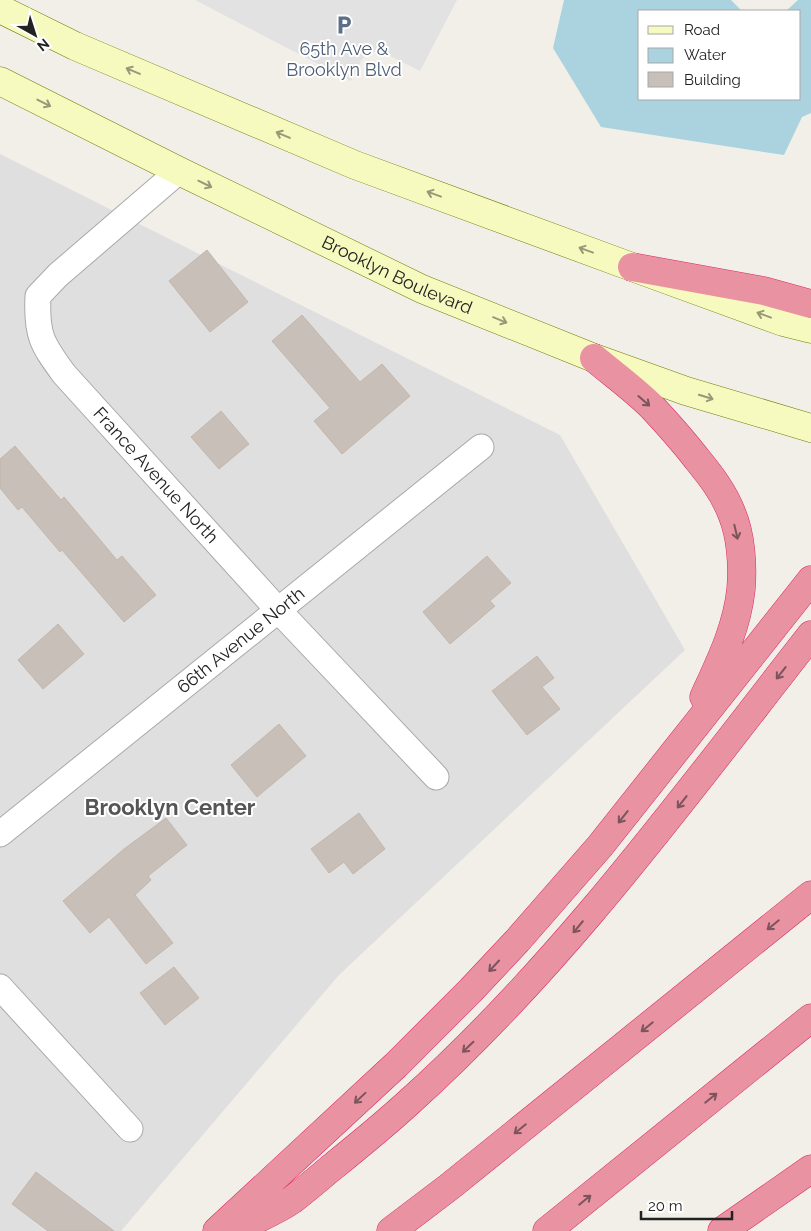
<svg xmlns="http://www.w3.org/2000/svg" width="811" height="1231" font-family="Raleway,sans-serif">
<style>
.residential{fill:#e0dfdf}
.parking{fill:#e2e2e2}
.water{fill:#aad3df}
.building{fill:#c7bfb8;stroke:#c4b6ab}
.lines{fill:none;stroke-linecap:round;stroke-linejoin:round}
.minor-casing{stroke:#a9a9a9;stroke-width:27}
.secondary-casing{stroke:#707d05;stroke-width:29}
.motorway-casing{stroke:#dc2a67;stroke-width:29}
.minor{stroke:#fff;stroke-width:25}
.secondary{stroke:#f7fabf;stroke-width:28}
.motorway{stroke:#e892a2;stroke-width:28}
.oneway{stroke:#979978}
.oneway2{stroke:#7b545c}
.labels{text-anchor:middle;stroke-width:4;stroke-linejoin:round;paint-order:stroke}
.service-label{font-size:18px;fill:#4e5e75;stroke:#fff}
.street-label{font-size:18px;fill:#222;stroke:#fff}
.district-label{font-size:22px;font-weight:bold;fill:#555;stroke:#fff}
</style>
<rect width="100%" height="100%" fill="#f2efe9"/>
<!-- residential -->
<path class="residential" d="M0 154 560 435 685 650 339 975 121 1231H0Z"/>
<!-- parking -->
<path class="parking" d="M195 0H457L420 71 390 56 372 51 362 59 351 81Z"/>
<!-- water -->
<path class="water" d="M564 0H731L742 11H640V99H800V11H786L798 0H811V113L802 117 784 155 601 127 553 48Z"/>
<!-- building -->
<path class="building" d="M207 250 248 302 210 332 169 281Z
M302 315 360 382 382 364 410 396 342 454 314 421 330 408 272 341Z
M221 411 249 444 219 469 191 437Z
M15 446 61 500 64 497 117 560 122 556 156 595 124 622 62 550 60 552 22 507 18 510 0 488V459Z
M487 556 511 583 490 601 495 606 450 644 423 612Z
M58 624 84 654 43 689 18 660Z
M537 656 554 678 542 687 560 709 527 735 492 691Z
M279 724 306 756 257 797 231 765Z
M359 813 385 849 353 874 344 862 329 873 311 849Z
M166 818 187 845 148 876 151 880 135 895 173 943 146 964 109 917 90 933 63 901 124 849Z
M174 967 199 998 165 1025 140 993Z
M36 1172 114 1231H48L12 1204Z"/>
<g class="lines">
<defs>
<g id="minor">
<path id="s1" d="M179 171 58 275 38 296C36 335 42 344 64 374L279 611 436 777"/>
<path id="s2" d="M0 834 481 447"/>
<path d="M0 987 130 1129"/>
</g>
<g id="secondary">
<path d="M0 9 75 46 355 165 632 267 783 322 811 329"/>
<path id="s3" d="M0 81 179 171 422 289 594 358 686 391 811 428"/>
</g>
<path id="motorway" d="M632 267 764 291 811 304
M594 358C613 374 634 389 652 407 668 424 683 441 697 459 711 476 724 493 732 514 741 536 743 565 741 589 737 628 720 662 704 697
M217 1231 396 1065 471 990 517 941 600 846 811 580
M232 1231C251 1221 275 1212 292 1200 305 1190 318 1179 331 1168 357 1147 383 1126 408 1103 562 965 684 797 811 635
M391 1231 449 1187 811 895
M547 1231 811 1018
M722 1231 811 1169"/>
</defs>
<!-- minor casing -->
<use href="#minor" class="minor-casing"/>
<!-- secondary casing -->
<use href="#secondary" class="secondary-casing"/>
<!-- motorway casing -->
<use href="#motorway" class="motorway-casing"/>
<!-- minor -->
<use href="#minor" class="minor"/>
<!-- secondary -->
<use href="#secondary" class="secondary"/>
<!-- motorway -->
<use href="#motorway" class="motorway"/>
</g>
<!-- one-way arrows -->
<defs><path id="oneway-shaft" d="M-6 0H5M1.5-3L5.5 0L1.5 3" fill="none" stroke-width="1.6" stroke-linecap="round" stroke-linejoin="round" transform="scale(1.25)"/></defs>
<g class="oneway">
<use href="#oneway-shaft" transform="translate(133 71) rotate(-157)"/>
<use href="#oneway-shaft" transform="translate(44 103) rotate(27)"/>
<use href="#oneway-shaft" transform="translate(283 135) rotate(-157)"/>
<use href="#oneway-shaft" transform="translate(205 184) rotate(26)"/>
<use href="#oneway-shaft" transform="translate(434 194) rotate(-160)"/>
<use href="#oneway-shaft" transform="translate(586 250) rotate(-160)"/>
<use href="#oneway-shaft" transform="translate(764 315) rotate(-160)"/>
<use href="#oneway-shaft" transform="translate(500 320) rotate(22)"/>
<use href="#oneway-shaft" transform="translate(706 397) rotate(17)"/>
</g>
<g class="oneway2">
<use href="#oneway-shaft" transform="translate(644 401) rotate(41)"/>
<use href="#oneway-shaft" transform="translate(736 532) rotate(77)"/>
<use href="#oneway-shaft" transform="translate(781 673) rotate(128)"/>
<use href="#oneway-shaft" transform="translate(682 802) rotate(128)"/>
<use href="#oneway-shaft" transform="translate(623 817) rotate(128)"/>
<use href="#oneway-shaft" transform="translate(773 925) rotate(141)"/>
<use href="#oneway-shaft" transform="translate(578 927) rotate(130)"/>
<use href="#oneway-shaft" transform="translate(494 966) rotate(133)"/>
<use href="#oneway-shaft" transform="translate(647 1027) rotate(141)"/>
<use href="#oneway-shaft" transform="translate(468 1047) rotate(136)"/>
<use href="#oneway-shaft" transform="translate(360 1098) rotate(137)"/>
<use href="#oneway-shaft" transform="translate(711 1098) rotate(-39)"/>
<use href="#oneway-shaft" transform="translate(520 1129) rotate(141)"/>
<use href="#oneway-shaft" transform="translate(585 1200) rotate(-39)"/>
</g>
<!-- icons -->
<defs>
<symbol id="parking-bare" viewBox="-9 -9 18 18"><path d="M-3.5-5.5H1a3.5 3.5 0 0 1 0 7H-1V5.5H-3.5ZM-1-3.4V-.6H.8a1.4 1.4 0 0 0 0-2.8Z" fill="#5c6f8a" stroke="#fff" stroke-width="2.5" paint-order="stroke"/></symbol>
</defs>
<g fill-rule="evenodd">
<use href="#parking-bare" x="330" y="11" width="28" height="28"/>
</g>
<g class="labels">
<!-- service labels -->
<g class="service-label">
<text x="344" y="55">65th Ave &amp;<tspan x="344" dy="21">Brooklyn Blvd</tspan></text>
</g>
<!-- street labels -->
<g class="street-label">
<text dy="6" stroke="none"><textPath href="#s3" startOffset="442">Brooklyn Boulevard</textPath></text>
<text dy="6" stroke="none"><textPath href="#s1" startOffset="410">France Avenue North</textPath></text>
<text dy="6" stroke="none"><textPath href="#s2" startOffset="309">66th Avenue North</textPath></text>
</g>
<!-- district labels -->
<g class="district-label">
<text x="170" y="815">Brooklyn Center</text>
</g>
</g>
<!-- legend -->
<rect x="638" y="10" width="162" height="90" fill="#ffffff" stroke="#a7a7a7"/>
<rect x="648" y="26" width="25" height="8" fill="#f7fabf" stroke="#a7a7a7"/>
<text x="684" y="35" font-size="15" fill="#222222">Road</text>
<rect x="648" y="48" width="25" height="15" fill="#aad3df" stroke="#a7a7a7"/>
<text x="684" y="60" font-size="15" fill="#222222">Water</text>
<rect x="648" y="72" width="25" height="15" fill="#c7bfb8" stroke="#a7a7a7"/>
<text x="684" y="85" font-size="15" fill="#222222">Building</text>
<!-- north arrow -->
<g transform="translate(35 35) rotate(141)" stroke="#ffffff" stroke-width="4" paint-order="stroke">
<path d="M0-4L9 19L0 12L-9 19Z" fill="#222222"/>
<text y="-8" font-size="14" font-weight="bold" text-anchor="middle" fill="#222222">N</text>
</g>
<!-- scale -->
<path d="M641 1211v8h91v-8" fill="none" stroke="#222222" stroke-width="2.5"/>
<text x="648" y="1211" font-size="15" fill="#222222" stroke="#ffffff" stroke-width="4" paint-order="stroke">20 m</text>
</svg>
